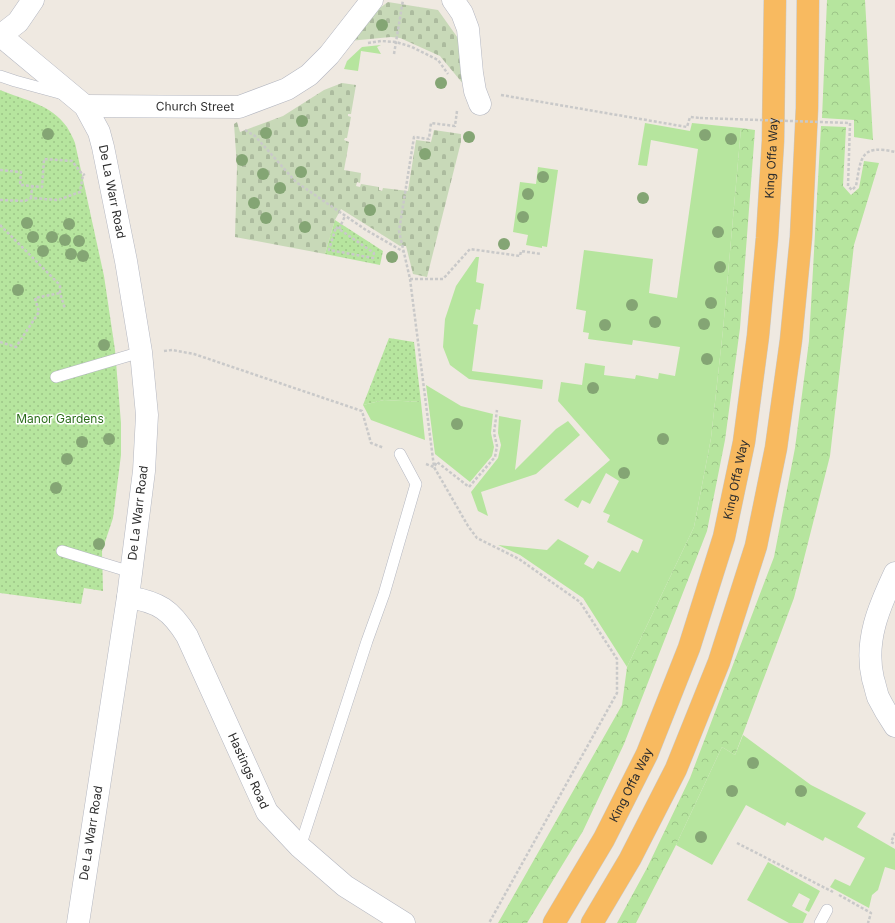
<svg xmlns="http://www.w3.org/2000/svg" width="895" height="923" font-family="Inter,sans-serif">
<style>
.grass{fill:#b6e59e}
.forest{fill:url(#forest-crowns)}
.cemetery{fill:url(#cemetery-stones)}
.park{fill:url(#park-dots)}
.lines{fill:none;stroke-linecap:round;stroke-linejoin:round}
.service-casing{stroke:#b4b7c1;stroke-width:12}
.minor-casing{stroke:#b4b7c1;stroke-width:23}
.tertiary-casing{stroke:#b4b7c1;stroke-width:23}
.secondary-casing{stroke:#b4b7c1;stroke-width:23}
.trunk-casing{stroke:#c9c9c9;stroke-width:23}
.path{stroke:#c9c9c9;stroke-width:2.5;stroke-dasharray:3 2;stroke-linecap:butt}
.service{stroke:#fff;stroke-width:11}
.minor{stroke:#fff;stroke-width:22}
.tertiary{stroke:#fff;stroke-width:22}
.secondary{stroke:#fff;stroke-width:22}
.trunk{stroke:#f8ba60;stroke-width:22}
.path-bridge{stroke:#c9c9c9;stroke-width:2.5;stroke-dasharray:3 2;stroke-linecap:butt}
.tree{fill:#84a574}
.labels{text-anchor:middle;stroke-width:3;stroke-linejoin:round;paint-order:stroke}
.street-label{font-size:12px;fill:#2e2e2e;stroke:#fff}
.park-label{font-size:12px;fill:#2c6e1b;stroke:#fff}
</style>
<defs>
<pattern id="forest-crowns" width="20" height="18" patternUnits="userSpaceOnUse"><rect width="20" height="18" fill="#b6e59e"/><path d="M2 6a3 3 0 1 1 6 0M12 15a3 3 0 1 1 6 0" fill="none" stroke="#9dc588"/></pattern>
<pattern id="cemetery-stones" width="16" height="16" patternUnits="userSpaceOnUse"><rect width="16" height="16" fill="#c8d9b8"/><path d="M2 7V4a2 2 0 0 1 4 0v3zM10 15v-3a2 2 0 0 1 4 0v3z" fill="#acbb9e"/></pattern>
<pattern id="park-dots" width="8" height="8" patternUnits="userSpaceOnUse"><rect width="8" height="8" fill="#b6e59e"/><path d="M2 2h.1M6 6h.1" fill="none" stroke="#9dc588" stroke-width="1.8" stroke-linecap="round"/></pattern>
</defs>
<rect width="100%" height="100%" fill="#efe9e1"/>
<!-- grass -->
<path class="grass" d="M381 45 377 47 381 54 361 51 358 71 344 69 347 61 362 47Z
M645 123 690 131 692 123 741 128 723 330 711 438 694 527 627 667 583 598 520 555 498 545 547 550 558 539 589 556 584 564 593 569 598 561 620 572 632 550 638 553 643 540 607 522 610 515 603 512 619 481 606 473 590 504 582 500 578 508 564 500 610 460 558 401 561 382 582 385 585 363 605 366 604 375 635 379 636 375 658 379 659 373 675 376 680 347 633 340 632 345 588 339 589 333 583 332 586 311 576 309 584 250 653 259 649 293 677 298 698 149 651 140 647 166 638 165Z
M538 167 558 170 547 247 542 246V248L526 245 528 235 513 232 520 182 536 184Z
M476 257H479L476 282 484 284 480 310 476 309 473 324 478 325 472 371 543 380 542 389 469 379 450 365 443 347 445 319 456 286Z
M426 385 461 406 493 414 491 433 494 447 492 456 470 482 435 454Z
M384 400 421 402 425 440 371 420 363 405Z
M499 416 521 420 515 470 556 429 568 421 580 435 536 474 481 492 488 516 478 511 471 492 498 458 501 445 498 433Z
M743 735 811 785 866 813 857 827 895 849V870L885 867 878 890 872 895 869 908 830 887 835 879 850 886 865 858 825 837 823 841 787 822 785 826 746 805 712 865 676 845 722 747 735 755Z
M768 862 820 891 809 912 805 910 810 899 799 893 792 906 807 914 803 923H789L747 900Z"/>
<!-- forest -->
<path class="forest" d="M827 0H865L873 140 854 137V120L822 118Z
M821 126 846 127 843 186 851 195 859 188 864 161 879 163 854 245 830 456 794 598 735 755 722 747 676 845 636 923H617L647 868 690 778 774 557 795 448 809 341Z
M741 128 755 130 740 328 725 440 707 531 624 744 583 831 527 923H498L622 705 627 667 694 527 711 438 723 330Z"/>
<!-- cemetery -->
<path class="cemetery" d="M388 2 438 10 460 41 464 85 440 56 400 38 391 37 349 41 370 15Z
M342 83 356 85 351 114H348V116L351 117 347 138H345L344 140 349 142 344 170 361 173 360 183 357 182 356 186 360 187 361 184 379 187V190L382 191 383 188 408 191 416 140 431 142 434 130 461 134V142L427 277 413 274 406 246H400L341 209 335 220 325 254 235 237 237 167 234 124 237 122 240 132 283 116 324 90Z"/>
<!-- park -->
<path class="park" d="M0 90C24 100 51 104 67 127 70 132 73 138 75 143L104 276 115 350 121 423V455L113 518 102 551 103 591 84 588 81 604 0 593Z
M335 220 383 251 380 265 325 254Z
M389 338 414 342 421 402 384 400 363 405Z"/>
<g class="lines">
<defs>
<path id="service" d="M0 76 15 81 63 94
M56 377 141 352
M62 551 131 572
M300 847 367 641 384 594 416 484 400 454
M820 923 827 910"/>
<g id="minor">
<path d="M453 0 462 13 468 29 472 73 475 91 480 104"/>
<path id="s1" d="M85 106 239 107 287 89 309 75 329 55 372 0"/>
<path d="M895 573C879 607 864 641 873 679 875 685 876 691 878 697 883 707 889 717 895 726"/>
<path id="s2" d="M128 597C159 602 171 610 187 636L267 812 300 847 345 886 404 923"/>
</g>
<g id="tertiary">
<path id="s3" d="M1 36 85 106 99 132 103 147 126 261 141 352 147 415 144 471 128 597 78 923"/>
</g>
<path id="secondary" d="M0 36 18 22 33 0"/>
<g id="trunk">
<path id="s4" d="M554 923 604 839 647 754 689 648 724 537 744 442 758 336 767 238 773 141 775 0"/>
<path d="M592 923 630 859 676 769 719 662 756 546 776 448 791 340 801 237 807 108 808 0"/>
</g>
</defs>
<!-- service casing -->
<use href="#service" class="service-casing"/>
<!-- minor casing -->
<use href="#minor" class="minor-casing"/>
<!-- tertiary casing -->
<use href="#tertiary" class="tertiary-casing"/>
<!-- secondary casing -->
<use href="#secondary" class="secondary-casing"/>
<!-- trunk casing -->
<use href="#trunk" class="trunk-casing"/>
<!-- path -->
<path class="path" d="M368 43 381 41 396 42 412 47 438 60 448 74
M394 54 403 0
M501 95 687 127 690 117 700 118
M457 111 455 126 431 123 429 139 414 137 399 231 410 279 434 467 468 526 477 538 519 559 580 602 617 659V693L489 923
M850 123 848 186 852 190 856 186C861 158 860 144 895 152
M245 130 255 136 296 182 366 230 404 252
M0 170 21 172 20 185 42 187 44 159 72 161 83 175 85 174
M31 198 32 187
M0 200 25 201 31 198 58 200 80 192 83 175
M0 225 60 285V293L65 309
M336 227 374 253 373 258 329 250Z
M339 229 345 216
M410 279H443L470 249 520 256 521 251 541 254
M0 342 16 347 39 312 35 298 60 293
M164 351 172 350 194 354 362 411 371 443 384 448
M426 464 434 467 437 462 469 487 495 457 497 446 494 433 497 410
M895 833 891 842 895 844
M737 843 833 892
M839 895 871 913 868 923"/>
<!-- service -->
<use href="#service" class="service"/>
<!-- minor -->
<use href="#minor" class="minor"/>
<!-- tertiary -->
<use href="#tertiary" class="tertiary"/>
<!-- secondary -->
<use href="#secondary" class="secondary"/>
<!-- trunk -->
<use href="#trunk" class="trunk"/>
<!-- path-bridge -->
<path class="path-bridge" d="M700 118 850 123"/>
</g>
<!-- trees -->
<g class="tree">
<circle cx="382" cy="25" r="6"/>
<circle cx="441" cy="83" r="6"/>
<circle cx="302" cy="121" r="6"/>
<circle cx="266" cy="133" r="6"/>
<circle cx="48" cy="134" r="6"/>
<circle cx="705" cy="135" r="6"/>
<circle cx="469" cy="137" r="6"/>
<circle cx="731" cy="139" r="6"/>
<circle cx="425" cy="154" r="6"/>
<circle cx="242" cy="160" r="6"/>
<circle cx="301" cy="172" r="6"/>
<circle cx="263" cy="174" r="6"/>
<circle cx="543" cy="177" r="6"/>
<circle cx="280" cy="188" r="6"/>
<circle cx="528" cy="194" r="6"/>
<circle cx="643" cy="198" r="6"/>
<circle cx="254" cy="203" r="6"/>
<circle cx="370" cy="210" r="6"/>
<circle cx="523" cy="217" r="6"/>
<circle cx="266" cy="218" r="6"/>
<circle cx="27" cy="223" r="6"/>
<circle cx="69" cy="224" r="6"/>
<circle cx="305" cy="227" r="6"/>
<circle cx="718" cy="232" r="6"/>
<circle cx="33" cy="237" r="6"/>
<circle cx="52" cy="237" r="6"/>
<circle cx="65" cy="240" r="6"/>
<circle cx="79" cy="241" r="6"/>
<circle cx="504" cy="244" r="6"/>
<circle cx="43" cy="251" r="6"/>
<circle cx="71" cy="254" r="6"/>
<circle cx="83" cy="256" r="6"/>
<circle cx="392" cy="257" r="6"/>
<circle cx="720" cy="267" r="6"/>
<circle cx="18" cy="290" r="6"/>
<circle cx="711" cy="303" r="6"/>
<circle cx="632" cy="305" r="6"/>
<circle cx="655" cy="322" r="6"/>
<circle cx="704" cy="324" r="6"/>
<circle cx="605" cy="325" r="6"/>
<circle cx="104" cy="345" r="6"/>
<circle cx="707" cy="359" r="6"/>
<circle cx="593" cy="388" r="6"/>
<circle cx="457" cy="424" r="6"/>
<circle cx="109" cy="439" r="6"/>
<circle cx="663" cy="439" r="6"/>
<circle cx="82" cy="442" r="6"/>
<circle cx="67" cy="459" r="6"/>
<circle cx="624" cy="473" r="6"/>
<circle cx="56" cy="488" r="6"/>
<circle cx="99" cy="544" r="6"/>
<circle cx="753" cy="763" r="6"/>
<circle cx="732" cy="791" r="6"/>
<circle cx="801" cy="791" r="6"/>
<circle cx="701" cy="837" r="6"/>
</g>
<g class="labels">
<!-- street labels -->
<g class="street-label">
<text dy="4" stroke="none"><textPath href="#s1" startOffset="110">Church Street</textPath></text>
<text dy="4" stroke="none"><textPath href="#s4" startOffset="806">King Offa Way</textPath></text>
<text dy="4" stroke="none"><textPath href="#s3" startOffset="200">De La Warr Road</textPath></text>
<text dy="4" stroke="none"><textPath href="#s4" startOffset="482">King Offa Way</textPath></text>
<text transform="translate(138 513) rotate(-83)" y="4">De La Warr Road</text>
<text dy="4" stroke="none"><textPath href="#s2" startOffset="222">Hastings Road</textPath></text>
<text dy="4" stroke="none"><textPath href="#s4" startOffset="158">King Offa Way</textPath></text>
<text transform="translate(91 833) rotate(-81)" y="4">De La Warr Road</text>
</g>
<!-- park labels -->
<g class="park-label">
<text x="60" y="423">Manor Gardens</text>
</g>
</g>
</svg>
